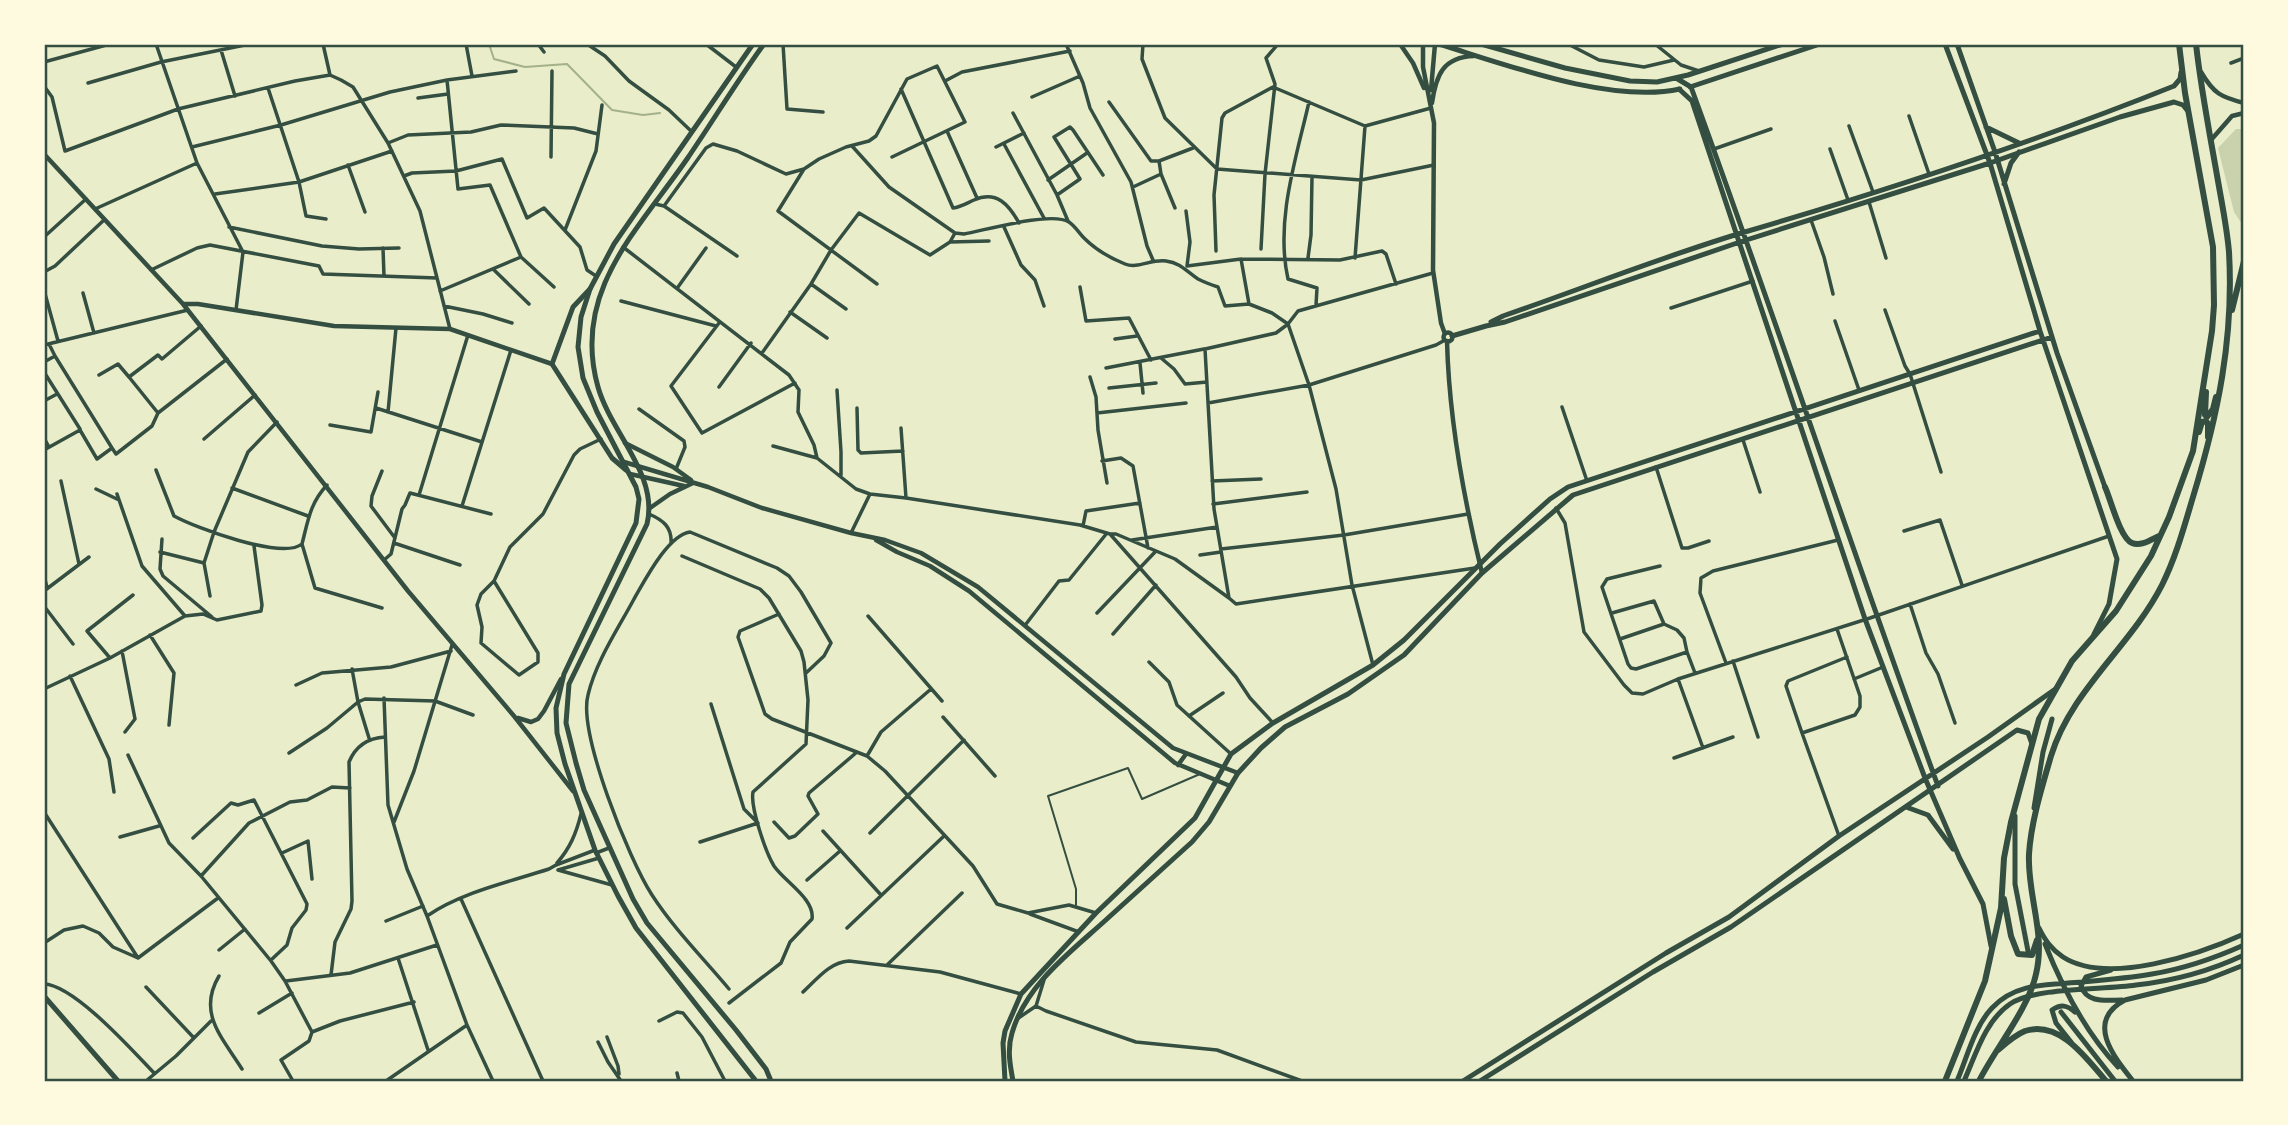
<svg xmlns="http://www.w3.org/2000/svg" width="2288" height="1125" font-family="Signika,sans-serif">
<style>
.green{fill:#cad2ad}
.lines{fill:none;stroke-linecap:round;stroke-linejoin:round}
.stream{stroke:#a3b18a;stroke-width:2}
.service{stroke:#344e41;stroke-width:2}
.minor{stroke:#344e41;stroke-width:3.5}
.tertiary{stroke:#344e41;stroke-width:4.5}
.secondary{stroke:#344e41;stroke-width:5}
.primary{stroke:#344e41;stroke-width:5}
.trunk{stroke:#344e41;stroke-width:6}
.neatline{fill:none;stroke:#344e41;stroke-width:2.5}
</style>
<rect width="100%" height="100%" fill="#e9edc9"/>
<!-- green -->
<path class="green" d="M2236 129H2244V223L2242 224 2234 212 2218 148Z"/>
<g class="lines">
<!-- stream -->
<path class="stream" d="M489 44 494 59 525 67 567 64 612 110 643 115 660 113"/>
<!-- service -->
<path class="service" d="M1076 905V889L1048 796 1128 768 1142 799 1200 774"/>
<!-- minor -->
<path class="minor" d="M156 44 197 163 243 252 236 310
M323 44 330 75
M466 44 472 76
M538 44 544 52
M587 44 605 56 629 81 669 110 691 131
M706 44 736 67
M783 44 787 109 823 112
M1066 44 1083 83 1090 108 1131 182 1147 246 1153 260
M1143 44 1142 59 1165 118 1217 169 1361 180 1434 165
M1568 44 1599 60 1644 67 1674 60
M1655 44 1681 65 1699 71
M221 50 235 96
M44 62 110 44
M2231 63 2244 58
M516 71 447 80 458 189 490 185 521 257 554 287
M945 81 962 72 1070 51
M88 83 161 62 250 44
M44 86 52 97 65 151 178 109 295 81 330 75 341 80 353 87 388 143 420 211 450 329
M268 88 299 182 306 216 326 219
M901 89 953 208C961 207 967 203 974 200 997 190 1009 205 1019 223
M1032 97 1080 76
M418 98 448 94
M1109 102 1151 161H1159
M1309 102C1296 159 1275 221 1288 279L1317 288 1316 305
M1013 113 1057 195 1068 221
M1909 116 1929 174
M1849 126 1873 192
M947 131 977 198
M388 143 408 135 471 132 501 125 574 128 598 134
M1004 144 1044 218
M852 146 889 187 955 233 964 234C986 230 1051 211 1069 222 1075 226 1079 233 1084 238 1095 249 1110 258 1125 264 1138 269 1151 259 1166 261 1181 263 1187 272 1198 279 1204 282 1212 285 1218 287L1225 306 1249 304 1272 313 1288 324 1309 385 1336 489 1352 585 1373 665
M192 147 281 125 390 92 447 80
M996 147 1024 133
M1714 149 1771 129
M1830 149 1848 200
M551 157 552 71
M348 165 365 212
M804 169 778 211 877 284
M1161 174 1175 208
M404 176 412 173 456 171 502 159 527 218 544 208 580 247 587 270 596 276
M1048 180 1087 153
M1133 187 1161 174 1159 161 1193 148
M215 194 299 182 392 151
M1057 195 1080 179 1054 137 1070 127 1073 130 1103 175
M1869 202 1886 258
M655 204 664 206 737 256
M664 206 706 148 713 144 737 151 786 174 804 169 819 159 846 147 869 141 876 136 907 79 937 66 965 122 892 157
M95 209 197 163
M1186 211 1190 242 1187 266
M1811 220 1824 257 1833 294
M229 227 322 246 359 249 399 248
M1004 227 1021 265 1035 280 1044 306
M565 230 596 151 602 105
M44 237 86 199
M950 242 989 241
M623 247 789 375 799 390 798 412 814 445 817 458 856 489 870 494 906 498 1080 525 1110 534 1236 677 1250 698 1273 723
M383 248 384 276
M1261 249 1265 174 1275 84 1266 58 1278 44
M1216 251 1214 195 1222 118 1225 113 1273 87 1365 126 1431 108
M1308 258 1311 235 1312 177
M1355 258 1365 126
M1241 259 1249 304
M1187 266 1241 259 1340 260 1382 251 1386 254 1396 284
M493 269 529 304
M151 270 197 248 210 245 319 266 323 274 437 278
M44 272 55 266 104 220
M1433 273 1298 311 1288 324 1276 333 1205 349 1214 509 1229 598 1236 604 1475 568
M811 284 846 309
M678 287 706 248
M1080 287 1086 321 1129 318 1151 360
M44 290 58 341
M440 291 521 257
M83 293 94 333
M621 301 716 326
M444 306 483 314 512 323
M1671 308 1753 281
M1885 310 1905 366 1910 374 1941 472
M790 312 827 338
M1835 321 1859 390
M719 323 671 386 702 433 795 383
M1115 339 1137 336
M44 345 188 310
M762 353 811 284 831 250 859 213 930 255 950 242 955 233
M1161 358 1174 369 1185 384 1207 382
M44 362 55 356 49 344
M1140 363 1143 393
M1106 368 1204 349
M44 372 80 429
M99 375 118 364 129 377
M1090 377 1096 397 1098 430 1107 483
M719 387 751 343
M1109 388 1156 383
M837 390 841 452V475
M44 401 57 394
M1208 403 1309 385 1436 345 1445 340
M1562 407 1587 481
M376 408 482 442
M857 408 858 450 861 453 903 451
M639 409 684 441 685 447 676 469
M388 412 396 328
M158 413 129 377 158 355 162 359 201 326
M1097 413 1186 403
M330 425 371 432 378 392
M901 428 906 498
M44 438 49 447
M204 439 255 395
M1743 440 1760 492
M773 446 817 458
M112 448 116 454 152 426 158 413 227 359
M44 450 80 430 97 459 112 448 55 356
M1102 461 1121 458 1133 466 1148 548
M1656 467 1682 548H1688L1709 541
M156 470 174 516C196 528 282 560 302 544 308 521 310 503 327 485
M382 471 372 496 371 506 395 538
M61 481 79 564
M1212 481 1261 479
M232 488 308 516
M96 489 119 500
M117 494 142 566 185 616
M419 495 468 335
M1213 504 1307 492
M462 506 511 350
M1556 508 1565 523 1584 632 1624 685 1632 693 1643 694 1678 679 1870 618 2109 536
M649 514C663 520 672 527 671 543
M1083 526 1086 511 1140 503
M1904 531 1940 520 1962 585
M851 533 870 494
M1110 534H1116L1175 559 1229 598
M162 539 160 569 163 576 212 617
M1132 540 1217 527
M394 543 460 565
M302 544 315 588 382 608
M1221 549 1344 535 1468 514
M160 552 204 563
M1200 555 1221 552
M682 556 760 589 769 598 801 651 804 662 808 700 806 744 753 792C750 807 766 853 774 866 785 882 815 899 812 919L790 942 781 963 729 1003
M384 560 391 554 402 509 405 505 410 493 491 514
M1660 566 1607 579 1602 587 1628 664 1631 668 1636 669 1687 652 1695 673
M44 575 47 588
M494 581 538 653V662L519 675 481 643 482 627 477 605 481 594 494 581 510 547 543 514 574 455 580 449 601 439
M44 591 89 557
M210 596 204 563 214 532 248 452 277 422
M1910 604 1926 653 1938 674 1955 723
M44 606 73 644
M1097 613 1156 551
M1612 613 1654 601 1664 624 1677 630 1684 638 1687 652
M779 614 740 631 738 637 765 714 772 719 867 756 885 771 973 866 997 904 1028 913 1069 905 1096 913
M868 616 942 701
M1026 624 1059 581 1069 580 1107 533
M1837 629 1860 696V707L1855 715 1802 733 1786 686 1788 681 1847 657
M1113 634 1156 585
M150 635 174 673 169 725
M1620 639 1664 624
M122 651 135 719 125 732
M110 658 87 631 133 595
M1733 661 1758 737
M1149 662 1169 682 1177 705 1231 754
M1726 663 1700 593 1701 578 1713 571 1838 540
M352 669 358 702 369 738
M70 676 109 759 114 792
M1678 679 1703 748
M1854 679 1883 667
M296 685 322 673 391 667 451 651
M44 689 110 658 185 616 203 614 217 620 261 611 262 605 254 546
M384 698 388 805 407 869 427 916
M711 704 744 809 756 821
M1189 716 1223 693
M943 717 995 776
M1802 733 1839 836
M289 753 327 728 358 702 365 699 435 701 473 715
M128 755 169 843 201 876 271 961 285 981 312 1032
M867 756 881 732 931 689
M1674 758 1733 737
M44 812 138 958 218 898
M394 822 414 771 452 645
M774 822 789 838 795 836 818 814 808 796 809 793 857 752
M823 831 881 895
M870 833 964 740
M120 837 159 826
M193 838 231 803 238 805 254 800 307 904 306 910 292 928 287 945 271 960
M700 842 758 823
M282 853 308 841 312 879
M596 853 609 848
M557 863C570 848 576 834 581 814
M558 870 612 885
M558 870 599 858
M201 876 249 823 290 802 307 800 332 787 350 788
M807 880 840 851
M461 899 543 1081
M1030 914 1079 932
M386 921 423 906
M847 928 944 836
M44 943 64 930 83 926 99 933 113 947 138 958
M219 950 245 929
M398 958 428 1050
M887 965 962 893
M331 975 335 942 351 909 352 901 349 762C356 745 368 738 385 737
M219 976C197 1013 222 1037 242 1069
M1044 980 1036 1006 1046 1011 1136 1042 1217 1050 1302 1081
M286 981 350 973 437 945
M44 984C74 985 132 1050 154 1073
M146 987 194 1038
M729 989C703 958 674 929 652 895 629 860 578 733 588 695 596 661 618 629 634 599 645 580 668 535 690 532L777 568 789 576 801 592 831 643 824 656 806 673
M803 992C817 979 830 962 849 961L940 972 1021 994
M259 1013 292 993
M1017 1019 1036 1006
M659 1021 677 1012 683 1013 702 1037 725 1081
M467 1025 493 1081
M607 1037 618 1066 619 1074
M598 1042 608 1062 621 1081
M677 1073 679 1081
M146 1081 176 1056 211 1021
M293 1081 281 1060 309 1041 312 1032 340 1021 414 1002
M386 1081 467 1025 427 916C462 892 509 882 549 869L556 865 595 850"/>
<!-- tertiary -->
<path class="tertiary" d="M1400 44 1413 63 1424 88
M1423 44V67L1434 123 1433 270 1441 323 1445 334
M2201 72C2214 94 2221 97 2244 103
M1431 90 1435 44
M1432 103C1436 75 1443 57 1474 56
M2211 140 2232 116 2244 113
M44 154 183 304 408 591 514 716 573 791
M184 304H198L334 326 450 329 552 364
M1443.5 337a4.5 4.5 0 1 1 9 0a4.5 4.5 0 1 1-9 0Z
M1447 341C1449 420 1463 496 1482 573
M625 443 673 467 691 480
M624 462 708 487 762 508 851 533 885 540 921 553 978 587 1173 748 1238 773
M630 474 684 486
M650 508 670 494 693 483
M876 540 897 552 930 566 969 591 1175 763 1230 786
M518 718 531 722 538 719 544 711 561 679
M1178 765 1186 754"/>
<!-- secondary -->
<path class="secondary" d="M1439 44C1507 65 1611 104 1680 89
M1481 44 1565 68 1630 81 1657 82 1688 75 1783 44
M1945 44 1990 163 2040 331 2117 559 2109 604 2094 634
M1957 44 1995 152 2057 353 2105 487
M1676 78 1691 87C1776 319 1853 554 1938 786
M1690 87 1820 44
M1679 89 1692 101 1865 619 1925 778 1960 859
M1986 127 2019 143
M2004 184 2011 163 2019 152
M590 289 573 307 552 364 612 458 626 470
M1491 322 1503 316C1581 289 1659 258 1738 234 1885 191 2032 143 2174 86L2180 79 2181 72
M1452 336 1486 326 1505 322 1740 242 1990 163 2120 117 2174 102 2183 105 2187 110
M1906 807 1928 815 1953 849
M2034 808 2043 752 2052 719
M1959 857 1983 904 1991 946
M44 996 118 1081
M1005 1081 1003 1043 1005 1031 1021 994 1096 913 1195 818 1231 754 1273 723 1373 665 1404 640 1500 544 1550 499 1568 487 2040 331
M1013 1081C1010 1065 1007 1049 1012 1033 1026 984 1072 951 1108 918 1136 893 1164 867 1192 842L1209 822 1238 773 1261 748 1285 727 1348 694 1404 655 1482 573 1573 495 2052 337
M1463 1081 1666 953 1729 917 1839 836 1988 737 2054 690
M1480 1081 1653 972 1731 927 2017 730 2028 733 2032 744"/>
<!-- primary -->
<path class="primary" d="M753 44 614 244 590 289 581 317 578 347 583 378 597 412 636 487 639 499 636 523 564 674 556 708 557 733 565 764 595 850 618 896 636 928 756 1081
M764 44C737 81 713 121 687 159 638 230 571 292 598 387 611 433 659 475 647 524L569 684 566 723 576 763 584 790 633 899 647 923 736 1030 766 1069 771 1081
M2015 816V884L2028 951
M2039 928C2045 940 2051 949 2063 957 2108 986 2200 954 2244 934
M2045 944C2063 989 2085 1032 2118 1067
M2111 970 2086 977 2081 986C2087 1004 2107 1000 2122 1000
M2061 1012 2115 1081
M2071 1042 2056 1023 2052 1010C2061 1004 2067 1005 2075 1012
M1957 1081C1967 1058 1974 1027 1992 1008 2016 982 2050 985 2082 982 2105 980 2129 978 2152 974 2183 969 2215 958 2244 945
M1964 1081C1976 1054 1985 1021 2010 1004 2035 987 2103 990 2136 985 2173 981 2210 971 2244 955
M2133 1081C2113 1056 2085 1021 2125 1000L2206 980 2244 965"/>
<!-- trunk -->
<path class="trunk" d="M2232 310 2244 261
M2206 392 2205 415 2207 417 2213 409 2216 397
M2199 432 2202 422 2206 421 2208 424V437
M2105 487C2111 500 2120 538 2132 543 2141 547 2152 539 2159 536
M2004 899 2011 936 2018 954 2032 955 2037 940
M1998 1050C2006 1043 2015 1035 2025 1031 2060 1020 2087 1059 2106 1081
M1945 1081 1985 981 2001 908 2004 858 2011 822 2039 719 2072 661 2116 611 2151 556 2169 517 2193 451 2212 331 2214 305 2213 247 2185 93 2179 44
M1979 1081C1995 1049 2029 1008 2036 974 2046 933 2027 895 2029 854 2031 822 2042 787 2051 756 2071 690 2131 646 2162 585 2176 557 2184 527 2193 497 2218 415 2234 338 2229 252 2227 228 2222 204 2218 181 2210 135 2201 90 2196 44"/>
</g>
<!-- border -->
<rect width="2288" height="1125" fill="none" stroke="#fefae0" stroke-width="91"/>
<rect x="46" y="46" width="2196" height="1034" class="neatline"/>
</svg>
